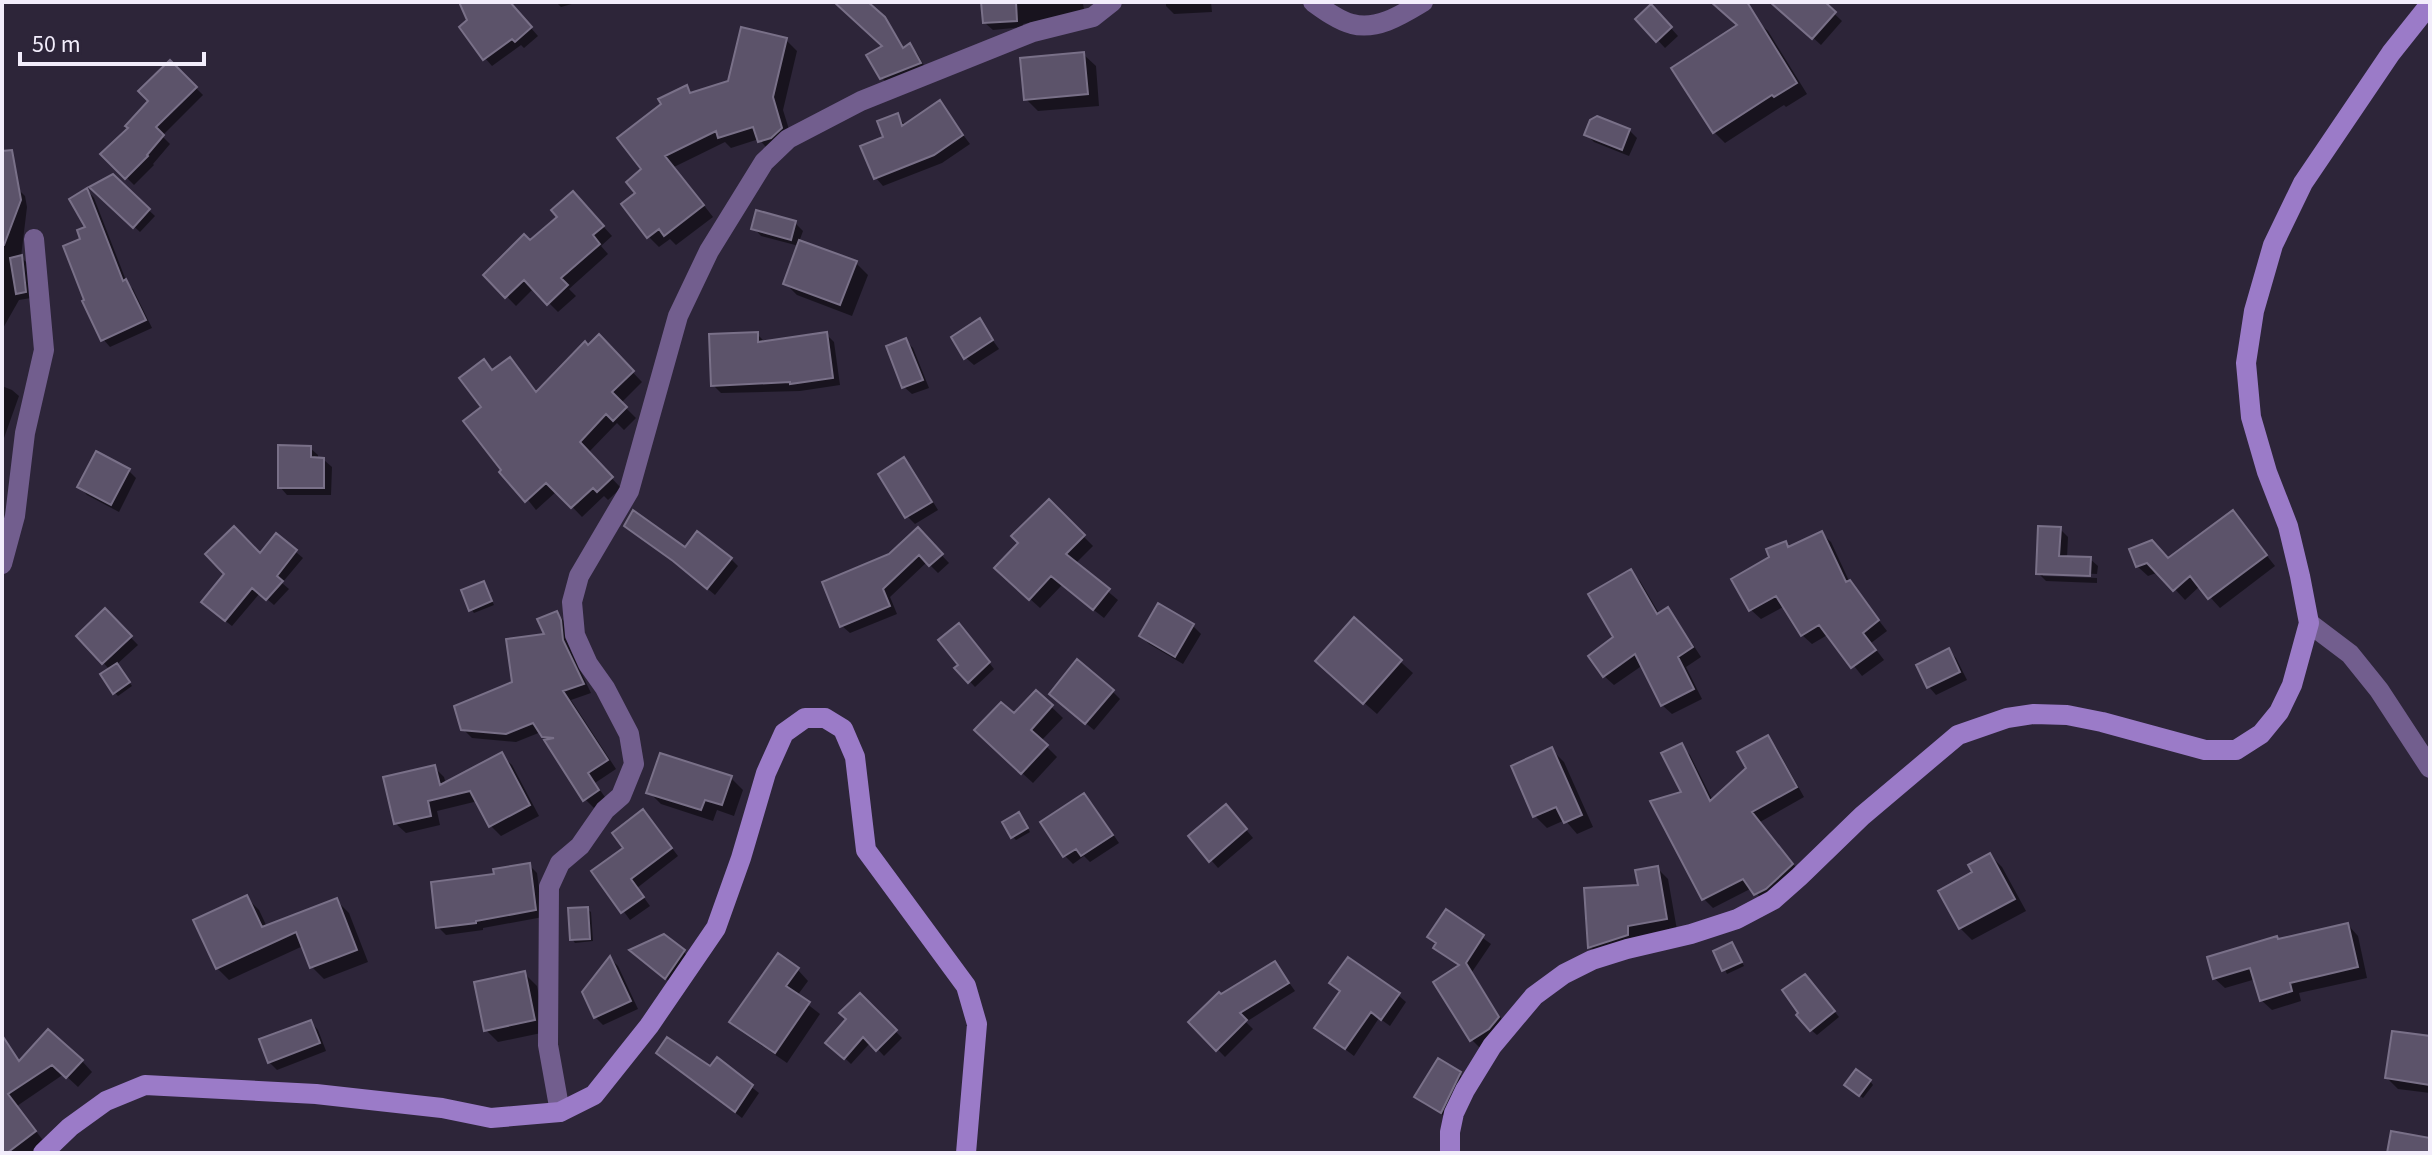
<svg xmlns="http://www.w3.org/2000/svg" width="2432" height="1155" font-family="'Source Sans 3',sans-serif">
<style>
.shadow{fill:#0007}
.building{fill:#5c536a;stroke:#797088;stroke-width:2}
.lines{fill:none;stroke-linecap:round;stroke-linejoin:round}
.street{stroke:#725e8e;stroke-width:20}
.secondary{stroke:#9b7bc8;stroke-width:20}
</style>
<rect width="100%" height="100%" fill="#2d2539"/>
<!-- shadow -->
<path class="shadow" d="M461 2H508L538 36 524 48 521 45 492 66 485 58Z
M556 2H579L561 7Z
M836 2H865L892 28 905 49 910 46 917 53 927 71 890 86 882 78 885 46Z
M983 2H1096L1083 4 1085 14 1057 17 1023 24V27L993 30 985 23Z
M1166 2H1211L1212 12 1174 14 1166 6Z
M1774 2H1822L1842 21 1821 45Z
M1651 6 1678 36 1665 48 1638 19Z
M1757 21 1768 31 1807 94 1786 107 1784 105 1725 143 1714 132Z
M786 40 797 51 783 110 792 139 770 152 759 139 731 148 725 142 674 167 713 217 676 245 670 239 659 247 649 237 638 194 644 170 686 88 693 94 730 82Z
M1083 54 1096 66 1099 106 1038 111 1026 99Z
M170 62 203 95 162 136 170 144 153 164 154 165 134 185 103 154 130 128 151 101Z
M939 103 970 144 942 163 883 186 876 178 885 138 897 116 906 126Z
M1629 130 1637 138 1629 156 1594 142 1586 134Z
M112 176 155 216 140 232 92 188Z
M2 183 18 189 25 196 27 207 21 257 28 264 31 298 19 300 2 330Z
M87 190 94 198 127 283 133 289 152 328 110 347 103 339 87 228Z
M582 203 612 236 601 246 608 254 569 289 576 296 558 312 534 288 516 306 486 275Z
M795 223 803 231 799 242 856 263 868 275 852 316 797 295 785 283 799 246 761 236 754 228Z
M979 321 999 349 974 365 966 358Z
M757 334 766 343 826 334 834 342 840 385 800 391 721 393 713 385Z
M599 337 642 382 621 403 636 418 624 430 617 423 588 453 621 488 608 500 604 496 582 517 557 491 536 510 504 470 484 407V362L494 371 509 359 538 393Z
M905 340 913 348 929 388 912 394 904 387Z
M2 386 12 390 19 396 4 438Z
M310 448 318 455V459L324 460 332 467 331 495H287L280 487Z
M904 460 912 468 938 510 915 524 907 516Z
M129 471 136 478 119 512 87 495 80 487Z
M1049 502 1093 546 1075 564 1118 600 1104 618 1062 585 1040 608 1007 578 1021 543Z
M2232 512 2275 566 2220 608 2200 586 2185 600 2159 572 2148 576 2137 566 2152 543 2168 560Z
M2060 529 2068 537 2067 558 2090 559 2098 566 2097 574 2043 572V576L2097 578V583L2046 581 2038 573Z
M918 530 949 563 938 573 927 562 890 597 897 614 850 633 842 626 890 556Z
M1821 533 1831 542 1850 583 1887 631 1871 643 1884 660 1862 676 1829 634 1812 644 1802 635 1785 606 1761 619 1751 610 1772 558 1785 543 1790 548Z
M277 536 303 558 282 583 289 589 274 605 260 593 232 626 210 609Z
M685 550 731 559 738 566 715 595 683 568Z
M1630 571 1640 581 1660 615 1668 610 1677 620 1701 657 1686 667 1702 699 1672 714 1662 705 1643 665 1614 685 1604 676 1616 638Z
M483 583 494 605 474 613 471 609Z
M1159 606 1193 626 1201 634 1183 664 1149 644 1141 636Z
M105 611 138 645 116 665 132 686 118 696 115 693 110 670 78 636Z
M556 613 565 622 571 651 591 693 571 700 616 769 595 783 607 800 594 808 585 799 541 732 516 742 472 738 463 729 514 683 547 636Z
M1354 620 1413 673 1377 714 1330 673Z
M965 632 994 669 975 687 957 668 960 665Z
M1949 651 1956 658 1967 680 1936 695 1929 687Z
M1112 691 1120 699 1094 730 1059 701Z
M1036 692 1063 718 1041 741 1057 757 1033 783 987 741Z
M1768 738 1776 747 1804 797 1760 822 1801 874 1765 903 1752 888 1713 908 1704 899 1652 802 1684 794 1681 746 1690 755 1713 801 1748 768Z
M1552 750 1564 762 1593 827 1577 834 1565 820 1547 828 1535 816Z
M501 755 512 765 539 816 501 836 490 825 478 801 437 811 440 825 406 833 395 823 434 767 444 777 446 784Z
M731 778 743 790 734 816 717 810 713 821 661 804 649 792Z
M1084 795 1092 803 1119 843 1090 862 1084 856 1073 864 1065 856Z
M1233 814 1253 838 1218 868 1211 860Z
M1022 818 1030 832 1016 840 1013 837Z
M650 819 678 856 637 888 650 906 630 920 594 871 626 848Z
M1990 855 2002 867 2026 911 1972 940 1960 928 1975 873Z
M529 865 537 873 543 917 483 928V930L446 935 438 927 496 876Z
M1657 868 1668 879 1677 930 1601 957 1590 947Z
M247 898 259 910 267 927 337 901 349 913 368 962 324 979 312 967 303 946 229 980 217 968Z
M587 909 591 912 593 941 575 943 572 939Z
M1447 912 1491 944 1472 972 1506 1026 1480 1048 1472 1040 1460 967 1436 947Z
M2348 925 2358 936 2367 978 2299 993 2301 1001 2272 1010 2261 1000 2256 979 2225 988 2214 978 2278 940Z
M1732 945 1744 966 1727 974 1716 952Z
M684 952 691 960 674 985 639 958Z
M611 959 618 966 638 1009 603 1025 595 1017Z
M1275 963 1295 991 1246 1022 1253 1029 1225 1057 1191 1022 1220 997Z
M798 970 808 981 797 996 820 1014 787 1063 742 1032 731 1022Z
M525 974 537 986 546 1032 498 1042 486 1030Z
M1810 982 1839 1017 1817 1035 1811 1030Z
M860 995 902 1038 884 1056 871 1042 851 1064 828 1042 848 1019Z
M1398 995 1406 1002 1390 1026 1379 1018 1354 1056 1317 1028Z
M311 1022 318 1030 326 1051 277 1070 269 1062Z
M2430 1038V1093L2398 1089 2387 1078Z
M5 1043 21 1062 82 1061 92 1072 78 1087 64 1074 17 1106 45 1143 31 1153H2V1045Z
M666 1059 711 1069 717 1060 759 1093 742 1118Z
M1459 1074 1467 1082 1449 1119 1424 1104 1417 1097Z
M1870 1081 1873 1085 1863 1098 1850 1088Z"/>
<!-- building -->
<path class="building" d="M459 2H510L532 27 515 42 512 39 483 60 459 27 467 20Z
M834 2H868L885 17 903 48 910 43 921 63 880 79 866 55 882 46Z
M981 2H1016L1017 21 983 23Z
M1711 2H1747L1797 83 1774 97 1772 95 1713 133 1671 68 1737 25Z
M1770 2H1825L1836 12 1812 39Z
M1651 4 1672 27 1656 42 1635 19Z
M741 27 787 38 773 97 782 128 771 138 758 142 753 127 718 138 716 131 665 156 704 205 664 236 659 229 647 238 621 204 635 193 626 182 641 169 617 138 661 104 658 99 687 85 690 93 728 81Z
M1084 52 1088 94 1024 100 1020 58Z
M170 60 197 87 156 127 164 135 147 155 148 156 125 179 100 154 128 128 125 126 148 101 138 91Z
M940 100 963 135 934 155 874 179 860 146 883 137 877 121 898 113 902 126Z
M1597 116 1630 129 1622 150 1584 135 1590 120Z
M12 150 21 200 4 245H2V151Z
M113 174 150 209 133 228 89 187Z
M87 188 123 281 126 279 146 320 101 341 82 301 84 300 63 246 80 239 77 230 85 227 69 199Z
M573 191 604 226 593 235 600 244 561 278 568 285 547 305 524 280 505 298 483 275 524 234 530 240 557 217 551 210Z
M756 210 796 221 791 240 751 229Z
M799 240 857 261 840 305 783 284Z
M22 255 26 292 16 294 10 258Z
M980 318 993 340 964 359 951 337Z
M758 332V342L827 332 833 378 790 384V382L711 386 709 334Z
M599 334 634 371 612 392 627 407 613 421 606 414 580 442 613 477 597 492 593 488 571 508 546 483 525 502 499 472 501 470 463 421 481 407 459 378 484 359 492 370 510 357 536 392 585 341 588 345Z
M906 338 923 380 902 388 886 346Z
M278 445 311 446V457L324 458V488H278Z
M96 451 130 469 111 505 77 487Z
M904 457 932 502 905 518 878 474Z
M1049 499 1085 535 1066 554 1110 589 1093 610 1051 576 1029 600 994 568 1018 543 1011 536Z
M633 510 685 547 697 531 732 558 707 589 673 561 624 526Z
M2233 510 2267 555 2208 599 2190 576 2173 591 2147 563 2136 567 2129 549 2152 540 2168 558Z
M234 526 260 553 276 533 297 550 277 576 283 581 266 600 252 588 225 621 201 602 224 574 205 554Z
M2038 526 2061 527 2059 556 2091 557 2090 576 2036 574Z
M918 527 943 554 929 566 919 555 883 589 890 606 840 627 822 582 889 554Z
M1822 531 1846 582 1850 580 1879 620 1863 633 1876 650 1851 668 1819 625 1801 636 1776 596 1749 611 1731 579 1769 557 1766 549 1786 541 1788 547Z
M1631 569 1657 614 1668 607 1693 647 1678 657 1694 689 1661 706 1635 654 1603 677 1588 656 1613 637 1588 594Z
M484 581 492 601 469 611 461 590Z
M1158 603 1194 624 1175 657 1139 636Z
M105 608 132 636 102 664 76 636Z
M557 611 561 620 563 640 584 684 563 691 608 760 588 773 599 790 583 801 544 740 554 738 542 737 533 723 506 734 461 730 454 706 512 682 506 639 544 634 537 619Z
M1354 617 1402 660 1363 704 1315 661Z
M959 623 990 662 968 683 954 668 958 665 938 640Z
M1949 648 1960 672 1927 688 1916 665Z
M1077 659 1114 690 1085 724 1049 694Z
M117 663 130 682 113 694 100 674Z
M1036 690 1053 705 1031 730 1048 745 1021 774 974 730 1001 702 1014 713Z
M1768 735 1797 787 1752 812 1793 864 1766 889 1754 895 1743 879 1702 900 1650 801 1681 792 1661 753 1682 743 1710 801 1746 768 1737 752Z
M1552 747 1582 815 1564 823 1556 807 1533 817 1511 766Z
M502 752 530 805 489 827 470 791 428 801 431 816 394 824 383 777 435 765 440 785Z
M660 753 732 776 722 805 705 800 701 810 646 793Z
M1084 793 1113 835 1081 856 1076 849 1063 857 1040 822Z
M1226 804 1247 829 1209 862 1188 836Z
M643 809 672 848 631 879 644 897 621 913 591 871 623 848 612 833Z
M1019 812 1028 828 1011 838 1002 822Z
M1990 853 2015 899 1959 929 1938 891 1972 872 1968 865Z
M530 863 536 910 476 921V923L436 928 431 882 494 874 493 869Z
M1658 866 1667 919 1628 926V935L1588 948 1584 888 1638 885 1635 870Z
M247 895 262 927 337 898 357 950 310 968 296 932 216 969 193 920Z
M588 907 590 939 570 940 568 908Z
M1446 909 1484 935 1466 963 1499 1017 1489 1029 1470 1041 1433 982 1459 965 1433 948 1436 943 1427 937Z
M2348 923 2358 967 2290 983 2292 991 2260 1001 2250 968 2213 979 2207 957 2277 936 2278 939Z
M664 934 685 950 665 979 629 950Z
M1732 942 1742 962 1722 971 1713 951Z
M778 953 799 968 786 986 810 1002 775 1053 729 1022Z
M610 956 631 1001 594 1018 582 992Z
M1348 957 1400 993 1381 1020 1371 1012 1345 1049 1314 1028 1340 991 1329 983Z
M1275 961 1289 983 1240 1013 1247 1020 1216 1051 1188 1022 1219 992 1221 994Z
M525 971 535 1020 484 1031 474 982Z
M1805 974 1835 1011 1810 1031 1796 1015 1798 1013 1782 990Z
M860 993 897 1030 876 1051 863 1037 844 1059 825 1043 846 1019 839 1013Z
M311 1020 320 1043 268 1063 259 1039Z
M48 1029 83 1060 66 1078 52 1065 8 1094 36 1131 7 1153H2V1035L19 1061Z
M2392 1031 2430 1036V1085L2385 1078Z
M667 1037 710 1066 717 1057 753 1085 735 1112 656 1053Z
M1438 1058 1461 1072 1441 1113 1414 1097Z
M1856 1069 1871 1080 1859 1096 1844 1085Z
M2391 1131 2430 1138V1153H2387Z"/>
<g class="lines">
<!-- street -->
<path class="street" d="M1313 2C1324 10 1339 21 1352 24 1377 31 1403 14 1423 2
M2 564 15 516 25 433 44 350 34 239
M2309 623 2350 654 2379 690 2430 768
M560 1112 548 1045 549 887 560 863 580 846 605 810 621 796 634 764 629 734 605 688 588 664 575 635 572 602 579 576 629 491 678 316 709 251 764 162 788 139 861 101 1033 32 1093 17 1112 2"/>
<!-- secondary -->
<path class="secondary" d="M43 1153 70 1127 106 1101 145 1085 316 1094 442 1108 491 1118 560 1112 594 1095 649 1026 716 928 741 858 766 773 784 733 805 718H825L843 729 855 757 866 850 966 986 977 1024 966 1153
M1450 1153V1132L1454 1113 1465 1090 1492 1046 1534 996 1564 974 1592 960 1627 949 1691 934 1737 919 1773 900 1799 877 1862 816 1958 735 2007 718 2034 714 2067 715 2102 722 2205 750H2236L2261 734 2279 712 2292 685 2309 623 2300 576 2288 526 2267 472 2251 417 2246 363 2254 311 2273 245 2303 183 2391 53 2430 4"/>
</g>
<!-- border -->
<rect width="2432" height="1155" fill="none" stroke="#f2edfb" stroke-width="8"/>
<!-- scale -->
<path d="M20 52v12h184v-12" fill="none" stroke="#f2edfb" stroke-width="4"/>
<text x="32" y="52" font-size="24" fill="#f2edfb" stroke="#2d2539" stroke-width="6" paint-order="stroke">50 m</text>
</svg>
